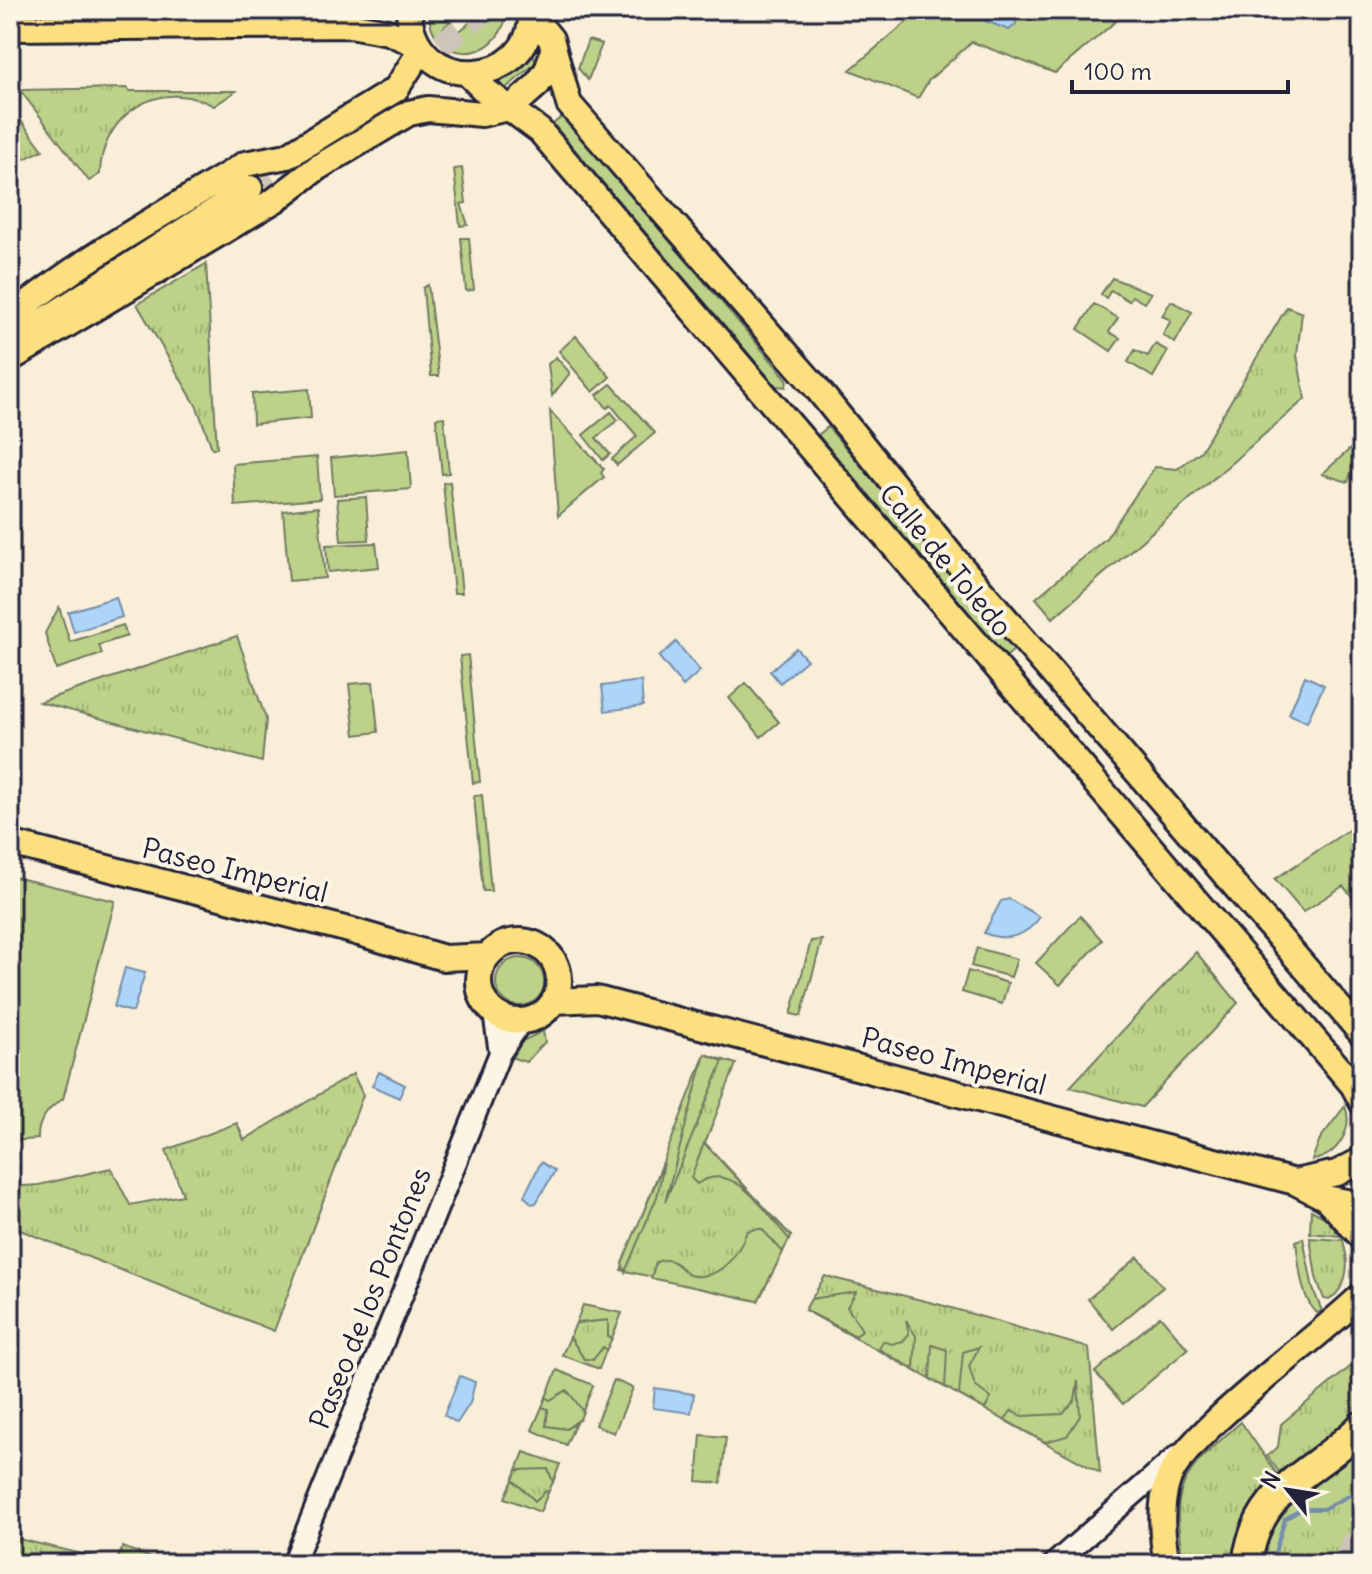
<svg xmlns="http://www.w3.org/2000/svg" width="1372" height="1574" font-family="Delius,sans-serif">
<style>
.park{fill:url(#park-tufts);stroke:#707a62;stroke-width:2}
.garden{fill:#bdd288;stroke:#707a62;stroke-width:2}
.water{fill:#add5f7;stroke:#758dac;stroke-width:2}
.lines{fill:none;stroke-linecap:round;stroke-linejoin:round}
.stream{stroke:#758dac;stroke-width:4}
.major-tunnel{stroke:#cec5b8;stroke-width:24;stroke-dasharray:24 12;stroke-linecap:butt}
.highway-tunnel{stroke:#cec5b8;stroke-width:28;stroke-dasharray:28 14;stroke-linecap:butt}
.minor-casing{stroke:#22223b;stroke-width:26}
.major-casing{stroke:#22223b;stroke-width:30}
.highway-casing{stroke:#22223b;stroke-width:34}
.minor{stroke:#fcf5e5;stroke-width:20}
.major{stroke:#fce080;stroke-width:24}
.highway{stroke:#fce080;stroke-width:28}
.labels{text-anchor:middle;stroke-width:8;stroke-linejoin:round;paint-order:stroke}
.street-label{font-size:28px;fill:#22223b;stroke:#fcf5e5}
</style>
<defs>
<pattern id="park-tufts" width="24" height="20" patternUnits="userSpaceOnUse" patternTransform="scale(2)"><rect width="24" height="20" fill="#bdd288"/><path d="M3 7l-1-3M5 7V3M7 7l1-3M15 17l-1-3M17 17v-4M19 17l1-3" fill="none" stroke="#a2b476"/></pattern>
</defs>
<rect width="100%" height="100%" fill="#f9eed7"/>
<filter id="ink" filterUnits="userSpaceOnUse"><feTurbulence type="fractalNoise" baseFrequency=".0125" numOctaves="2"/><feDisplacementMap in="SourceGraphic" scale="16" xChannelSelector="R" yChannelSelector="G"/><feConvolveMatrix kernelMatrix="1 2 1 2 8 2 1 2 1" color-interpolation-filters="sRGB"/></filter>
<g filter="url(#ink)">
<!-- park -->
<path class="park" d="M128 88 129 91H236L214 106C159 76 101 115 100 174L89 181 20 90Z
M10 106 43 150 10 166Z
M206 264 217 448H212L197 407 137 304Z
M1287 307 1302 313 1297 355 1305 399 1053 618 1036 598 1106 538 1155 467 1177 469 1201 451Z
M237 636 266 719 262 762 39 702Z
M1362 821V908L1343 886 1303 912 1275 879Z
M1196 952 1238 1003 1142 1107 1070 1087Z
M705 1054 736 1064 705 1143 791 1236 758 1301 621 1270Z
M353 1074 363 1095 274 1331 10 1226V1187L39 1185 111 1168 130 1205 183 1195 166 1150 237 1123 244 1140Z
M1311 1210 1326 1218 1340 1236 1310 1233Z
M1310 1238 1343 1240 1344 1245C1350 1265 1347 1288 1329 1300L1324 1299 1316 1277Z
M825 1276 941 1305 1089 1348 1100 1473 805 1310Z
M609 1320 608 1336 612 1338 606 1351 604 1348 593 1360 584 1359 570 1337 576 1323Z
M1362 1357V1407L1335 1436 1280 1473 1267 1456 1278 1447 1281 1424Z
M563 1389 576 1399 583 1411 580 1419 566 1429 546 1426 548 1410 542 1407 546 1397 550 1400Z
M1241 1422 1277 1474 1295 1491 1362 1444V1564H1184C1168 1483 1183 1473 1241 1422Z
M536 1468 548 1469 553 1482 548 1493 545 1492 535 1501 513 1480 517 1470Z
M10 1537 116 1562 123 1547 167 1564H10Z"/>
<!-- garden -->
<path class="garden" d="M429 10H463L443 28 442 32 451 38 485 10H507V14C496 68 428 63 429 10Z
M921 10H1129L1055 73 972 42 929 80 918 98 850 70Z
M588 40 602 44 588 80 578 68Z
M534 56 536 63 505 89 500 88V81Z
M563 116 787 379 786 387 776 386 553 124Z
M462 168 466 203 461 204 468 225 460 226 454 169Z
M461 238H469L474 290 466 291Z
M1112 278 1151 293 1144 303 1132 296 1129 301 1111 290 1106 298 1101 294Z
M428 285 439 376H431L423 288Z
M1171 301 1192 312 1175 343 1163 335 1171 320 1162 316Z
M1094 304 1118 318 1109 332 1120 338 1111 351 1078 329Z
M576 336 610 377 593 392 559 351Z
M1155 344 1168 351 1153 377 1128 362 1135 350 1148 356Z
M556 357 570 373 552 396 548 364Z
M611 384 655 433 617 465 612 459 637 436 611 405 607 408 597 395Z
M309 389 311 418 253 424 252 394Z
M550 411 604 469 601 473 604 477 558 516Z
M611 412 618 420 596 438 610 454 603 460 583 435Z
M444 417 449 473 442 474 436 418Z
M828 427 1016 648 1006 657 818 435Z
M1359 441 1362 444V478L1351 473 1348 482 1322 474Z
M408 450 411 489 334 495 331 458Z
M317 457 320 499 235 506 233 464Z
M450 482 462 593H454L443 483Z
M366 497 369 540 341 541 337 499Z
M318 507 325 578 289 581 283 511Z
M376 543 379 567 328 572 326 545Z
M59 607 70 642 123 625 127 636 99 645 102 654 56 669 45 633Z
M468 655 480 782 473 783 460 656Z
M373 682 378 732 355 735 349 684Z
M746 683 779 722 761 737 729 698Z
M482 795 491 891H483L474 796Z
M10 876 115 901 63 1099C47 1109 37 1121 38 1139L10 1141Z
M1080 916 1102 940 1060 985 1036 963Z
M822 940 801 1016 791 1014 811 941Z
M977 948 1017 959 1011 977 971 966Z
M496 982a24 24 0 1 1 48 0a24 24 0 1 1-48 0Z
M968 971 1008 983 1002 1004 962 992Z
M543 1031 545 1042 526 1062 513 1058 522 1041Z
M705 1054 723 1061 665 1202Z
M1345 1106C1354 1129 1337 1157 1312 1160L1320 1139Z
M704 1143 791 1236 790 1240C766 1213 734 1158 697 1184L691 1178Z
M664 1163 657 1197 625 1272 622 1263Z
M756 1229H762L783 1252 758 1301 651 1278 656 1262C674 1256 677 1265 689 1275 719 1282 738 1256 747 1231Z
M1303 1238 1313 1289 1322 1311 1317 1313C1300 1298 1299 1262 1296 1241Z
M1138 1257 1163 1287 1113 1329 1088 1299Z
M856 1292 847 1307 862 1330 856 1336 805 1310 811 1299Z
M583 1305 622 1313 612 1338 608 1337V1320L576 1323Z
M1160 1316 1188 1349 1123 1404 1095 1372Z
M906 1320 916 1336 914 1369 879 1349 883 1341 891 1344 903 1341 909 1334Z
M570 1337 584 1359 593 1360 603 1347 606 1351 599 1369 562 1355Z
M932 1345 947 1350 945 1387 930 1378Z
M979 1347 969 1366 975 1386 991 1398 985 1409 959 1395 963 1352Z
M557 1370 593 1385 583 1411 567 1390 550 1400 546 1397Z
M614 1380 633 1388 614 1433 595 1425Z
M1078 1381 1080 1416 1067 1436 1045 1442 1005 1420 1011 1411 1022 1416 1063 1414 1075 1400Z
M542 1407 548 1409 546 1426 566 1429 575 1424 566 1445 532 1430Z
M701 1435 726 1437 721 1483 697 1481Z
M524 1452 560 1464 553 1482 548 1469 517 1470Z
M513 1480 535 1501 546 1491 548 1493 540 1512 505 1498Z"/>
<!-- water -->
<path class="water" d="M976 10H1006L1015 14 1016 24 1009 30 978 18Z
M116 597 122 617 74 632 68 612Z
M676 642 700 671 683 686 659 657Z
M796 648 807 660 780 683 770 671Z
M1305 676 1324 685 1307 722 1289 714Z
M641 681 643 706 605 711 602 686Z
M1009 899 1040 917C1026 937 1006 942 984 933L1001 901Z
M125 968 145 973 133 1012 114 1007Z
M379 1072 405 1085 399 1098 372 1086Z
M541 1162 555 1171 536 1203 532 1204 524 1196Z
M460 1376 475 1382 470 1403 457 1423 444 1415Z
M655 1388 694 1394 691 1413 653 1408Z"/>
<g class="lines">
<!-- stream -->
<path class="stream" d="M1275 1552 1285 1519 1302 1509H1323L1362 1489"/>
<!-- major-tunnel -->
<path class="major-tunnel" d="M412 67 486 10
M250 188 299 151"/>
<!-- highway-tunnel -->
<path class="highway-tunnel" d="M1346 1564 1362 1532"/>
<defs>
<path id="minor" d="M494 1013 500 1053
M293 1564 500 1053 521 1022
M1054 1564 1177 1456"/>
<path id="major" d="M409 10C412 97 536 89 531 10
M532 16 551 39 569 104 815 386 951 555 1362 1034
M10 28 350 25 388 32 418 45
M467 73 482 88 540 131 1353 1085 1362 1102
M10 317C78 262 154 219 229 174L245 164 287 156 396 89 421 50
M25 333 250 188
M10 359 275 200 317 168 409 113 428 109 482 114 512 107 538 84 548 68 553 50
M10 843 349 930 444 958 488 956
M479 981a40 40 0 1 1 80 0a40 40 0 1 1-80 0Z
M554 1001 597 999 1295 1182 1326 1198 1362 1205
M1295 1182 1337 1173 1362 1160
M1326 1198 1362 1237
M1167 1564C1162 1536 1159 1507 1168 1480 1185 1433 1320 1337 1362 1295"/>
<path id="highway" d="M1247 1564C1257 1485 1315 1475 1362 1426"/>
</defs>
<!-- minor casing -->
<use href="#minor" class="minor-casing"/>
<!-- major casing -->
<use href="#major" class="major-casing"/>
<!-- highway casing -->
<use href="#highway" class="highway-casing"/>
<!-- minor -->
<use href="#minor" class="minor"/>
<!-- major -->
<use href="#major" class="major"/>
<!-- highway -->
<use href="#highway" class="highway"/>
</g>
</g>
<g class="labels">
<!-- street labels -->
<g class="street-label">
<text transform="translate(946 560) rotate(50)" y="10">Calle de Toledo</text>
<text transform="translate(235 870) rotate(14)" y="10">Paseo Imperial</text>
<text transform="translate(954 1061) rotate(15)" y="10">Paseo Imperial</text>
<text transform="translate(370 1298) rotate(-68)" y="10">Paseo de los Pontones</text>
</g>
</g>
<!-- margin -->
<rect width="1372" height="1574" fill="none" stroke="#fcf5e5" stroke-width="40"/>
<rect x="20" y="20" width="1332" height="1534" fill="none" stroke="#22223b" stroke-width="3" filter="url(#ink)"/>
<!-- north arrow -->
<g transform="translate(1288 1490) rotate(300)" stroke="#fcf5e5" stroke-width="6" paint-order="stroke">
<path d="M0-6L14 30L0 20L-14 30Z" fill="#22223b"/>
<text y="-12" font-size="22" font-weight="bold" text-anchor="middle" fill="#22223b">N</text>
</g>
<!-- scale -->
<path d="M1072 80v12h216v-12" fill="none" stroke="#22223b" stroke-width="4"/>
<text x="1084" y="80" font-size="24" fill="#22223b" stroke="#fcf5e5" stroke-width="6" paint-order="stroke">100 m</text>
</svg>
